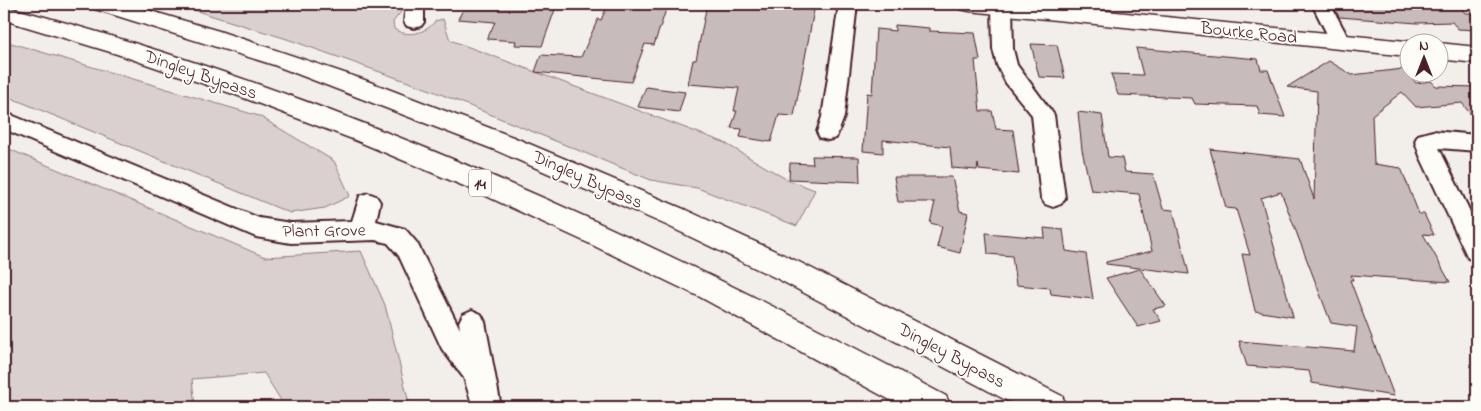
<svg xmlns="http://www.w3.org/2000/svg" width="1481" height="411" font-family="'Indie Flower',sans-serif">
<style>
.green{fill:#d9d0cf;stroke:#92787d}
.building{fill:#c8bbbb;stroke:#4a1f2b}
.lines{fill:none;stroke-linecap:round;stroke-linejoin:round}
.minor-casing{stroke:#4a1f2b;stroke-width:4}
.secondary-casing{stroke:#4a1f2b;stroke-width:3}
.trunk-casing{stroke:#4a1f2b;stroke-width:3}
.minor{fill:#fdfcf7;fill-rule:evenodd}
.secondary{fill:#fdfcf7;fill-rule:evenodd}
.trunk{fill:#fdfcf7;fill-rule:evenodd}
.labels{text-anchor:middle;stroke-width:4;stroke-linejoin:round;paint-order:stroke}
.shield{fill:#fdfcf7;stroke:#806168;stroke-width:1}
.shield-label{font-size:16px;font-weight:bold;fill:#4a1f2b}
.street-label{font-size:18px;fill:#4a1f2b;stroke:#fdfcf7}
</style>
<rect width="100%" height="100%" fill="#f2efeb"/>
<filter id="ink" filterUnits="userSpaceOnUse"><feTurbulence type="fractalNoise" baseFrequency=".02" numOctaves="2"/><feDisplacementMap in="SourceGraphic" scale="10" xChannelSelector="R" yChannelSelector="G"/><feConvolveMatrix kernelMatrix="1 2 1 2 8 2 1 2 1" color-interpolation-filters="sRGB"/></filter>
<g filter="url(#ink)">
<!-- green -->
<path class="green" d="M174 4H312L334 10 347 4H407L393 22 394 29C407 38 427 33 435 21L443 19 450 40 723 142 786 179 815 190 797 226 697 188 651 180 428 89 287 39Z
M4 41 259 116 334 161 350 196 325 208 290 213 4 95Z
M4 147 265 257 361 251 385 305 410 407H285L264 373 192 379 195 407H4Z"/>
<!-- building -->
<path class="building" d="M466 4H557L542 46 515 45 516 41 487 39 495 22 458 19Z
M608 4H668L654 45 645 44 631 82 535 72 541 55 581 57 598 19 601 20Z
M707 4 766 10 767 5 814 10 794 116 779 115 771 142 740 137 742 129 731 128 737 111H734L739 88 688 84 693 60H696Z
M1332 4H1458L1465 13H1477V30L1458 29 1452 22 1417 23 1339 17Z
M895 25 929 28V31L975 33 980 60H975L980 111H992L996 129 1013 130 1019 174 979 170 978 164 977 170 952 168 950 147 883 140V153L863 151 867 93 872 94 876 29 895 31Z
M1031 44 1057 45 1065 78 1039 77Z
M1136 48 1258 59 1261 70H1268L1285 117 1260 115 1257 106 1195 104 1192 98 1118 95 1111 74 1143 75Z
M1329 61 1352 75 1403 69 1416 83 1431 81 1436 86 1477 87V123L1462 103 1416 107 1402 92 1372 115 1374 164 1401 168 1419 214H1424L1434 235 1423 234 1450 282 1351 275 1353 280H1350L1394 396 1312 383 1309 371 1247 366 1239 341 1354 351 1357 327 1331 323 1281 192 1261 198 1293 317 1255 311 1242 254 1250 255 1236 209 1226 208 1210 149 1300 159 1314 199 1317 91 1287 87Z
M646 87 685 92 679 112 638 107Z
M1078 112 1102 115 1108 157 1122 158 1125 172 1153 174 1163 209 1173 210 1189 274 1106 264V262L1152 251 1139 194 1091 190 1082 150Z
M812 156 859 157 860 182 789 179 790 163 813 164Z
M894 177H952L960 211 968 213 960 253 937 247 942 226 930 223 935 202H898Z
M1044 228 1063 230 1066 251 1086 254 1093 299 1051 294 1050 288 1016 285 1012 256 988 254 986 233 1045 238Z
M1140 269 1166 306 1153 309 1161 321 1138 327 1106 278Z"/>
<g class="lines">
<defs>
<path id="minor" d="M406 4H424V22L421 26 414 28 407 26 404 22Z
M839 4H857L844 117 836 138 828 140 820 138 817 132 822 117Z
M995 4H1009L1012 7 1013 49 1017 65 1054 115 1065 198 1061 204 1053 207 1045 204 1041 198 1032 115 1006 83 997 65 993 49 992 7Z
M1312 4H1330L1350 41 1347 46 1340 47 1333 46Z
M4 112 259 218 291 223 352 221 360 196 368 193 376 196 380 202 376 221 405 229 417 243 460 329 459 322 463 314 472 310 481 314 485 322 501 407H473L464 378 442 349 399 256 388 243 375 240 291 243 256 237 4 129Z
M1433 131 1477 135V151L1439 148 1477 226V261L1468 258 1420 156 1415 141 1418 135Z"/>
<path id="secondary" d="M958 4H1036L1416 42H1408V56L969 11 961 9Z
M1438 43 1477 47V63L1438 59Z"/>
<path id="trunk" d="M92 4H127L219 31 362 79 513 137 686 210 799 262 1062 396 1067 407H1019L778 279 666 225 495 150 274 65 95 9Z
M4 6C334 92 646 236 946 396L951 407H903L700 297 586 242 471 189 355 140 236 95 117 54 4 20Z"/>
</defs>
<!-- minor casing -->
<use href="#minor" class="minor-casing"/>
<!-- secondary casing -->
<use href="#secondary" class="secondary-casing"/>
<!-- trunk casing -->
<use href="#trunk" class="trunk-casing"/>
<!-- minor -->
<use href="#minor" class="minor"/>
<!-- secondary -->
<use href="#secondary" class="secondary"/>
<!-- trunk -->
<use href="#trunk" class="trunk"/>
</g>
</g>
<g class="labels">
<!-- shield labels -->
<rect class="shield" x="469" y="169.5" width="22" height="27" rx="4"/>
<g class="shield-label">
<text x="480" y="189">14</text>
</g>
<!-- street labels -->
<g class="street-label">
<text transform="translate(1249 32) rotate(6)" y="6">Bourke Road</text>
<text transform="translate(201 74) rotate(19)" y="6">Dingley Bypass</text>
<text transform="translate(588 179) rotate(24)" y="6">Dingley Bypass</text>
<text transform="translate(324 230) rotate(-1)" y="6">Plant Grove</text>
<text transform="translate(952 355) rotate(28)" y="6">Dingley Bypass</text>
</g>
</g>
<!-- margin -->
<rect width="1481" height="411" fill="none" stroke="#fdfcf7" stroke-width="20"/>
<rect x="10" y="10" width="1461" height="391" fill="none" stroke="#4a1f2b" stroke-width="2" filter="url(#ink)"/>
<!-- north arrow -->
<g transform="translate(1424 58)"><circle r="24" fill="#fdfcf7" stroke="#b5a4a5"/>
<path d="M0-4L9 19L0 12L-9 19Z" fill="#4a1f2b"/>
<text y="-8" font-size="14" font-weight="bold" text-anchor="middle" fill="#4a1f2b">N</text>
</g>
</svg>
